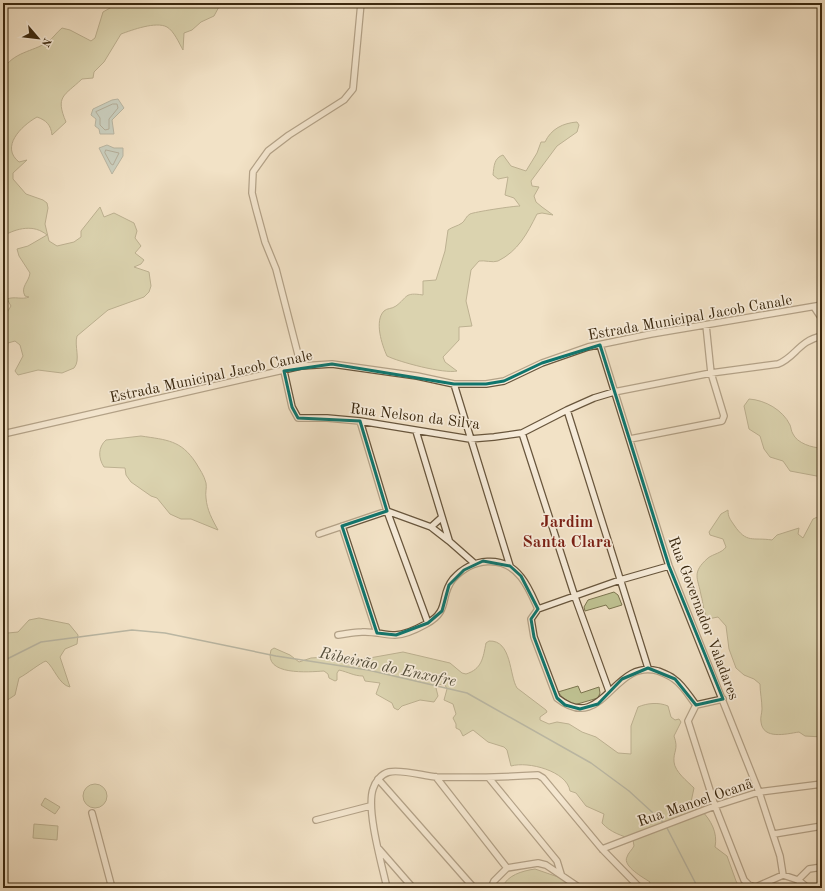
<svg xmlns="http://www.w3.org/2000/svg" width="825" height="891" font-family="'Old Standard TT',serif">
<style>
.green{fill:#bfc292;stroke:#7c7550}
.water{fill:#9dbcbb;stroke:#758176}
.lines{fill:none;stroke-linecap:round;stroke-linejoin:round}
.shore{stroke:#6c7265;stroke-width:1}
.stream{stroke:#758176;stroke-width:1.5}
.minor-casing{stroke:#68563d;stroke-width:8}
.minor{stroke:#f7ecda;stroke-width:5.5}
.marked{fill:none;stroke:#0f766e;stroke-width:3;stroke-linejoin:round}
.labels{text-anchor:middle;stroke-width:3.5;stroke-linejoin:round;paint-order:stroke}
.street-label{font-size:15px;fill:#3a280f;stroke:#f7ecda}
.water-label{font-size:16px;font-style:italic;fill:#534d3a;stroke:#f7ecda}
.quarter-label{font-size:17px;font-weight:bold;fill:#7a1f14;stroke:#f7ecda}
</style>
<rect width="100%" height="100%" fill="#f2e2c6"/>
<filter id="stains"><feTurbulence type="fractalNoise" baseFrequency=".005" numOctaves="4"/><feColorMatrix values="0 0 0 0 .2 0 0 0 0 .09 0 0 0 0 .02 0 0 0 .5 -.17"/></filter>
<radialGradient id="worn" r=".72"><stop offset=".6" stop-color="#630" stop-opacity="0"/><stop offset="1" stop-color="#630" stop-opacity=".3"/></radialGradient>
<!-- green -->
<path class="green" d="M162 3 176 6 182 3H221L214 16 201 22 192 30 184 33 183 50C179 43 174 31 167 27 156 21 132 30 121 34L104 62 94 72 93 78 82 79C64 96 55 96 66 122L52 135C51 125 46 120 37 117 21 126 0 147 19 162L27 160 13 173V179L26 194 43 200 47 203 48 208 45 224 49 241 57 246 74 242 81 237V231L100 207 104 217 114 213 134 223 137 231 135 238 141 246 135 253 144 260 141 264 134 267 149 272 151 286 149 292 144 297 108 310 77 336C74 346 81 360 74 368L62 373 38 370 18 375 15 371 23 356 20 345 15 341 8 343 7 362H3V319L11 306 7 299C15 296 22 300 29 297L25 296C20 287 29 282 30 273L19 256 17 249 28 246 47 235C34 224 17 228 3 236V70C13 52 32 52 48 42 53 38 57 32 62 28L70 30 91 41 95 38 103 12 117 4Z
M577 122 579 125 577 132 557 146 531 181 532 186 539 187 534 196 536 202 542 207 553 215 542 213 537 214C527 234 518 251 498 261 493 263 484 260 479 261L471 270 466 301 472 326 459 327V340L443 357 445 362 457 371C444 374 399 362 387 356 382 345 374 321 384 311 387 308 392 309 396 306 408 297 404 292 423 295V281L436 280 445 251 448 230C452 227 458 226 462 223 465 221 466 216 470 214 474 212 513 206 520 206L514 198 505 195 508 177 498 179 493 175C494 166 494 158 503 155L511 166 526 171 537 153 541 142H545C551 129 563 123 577 122Z
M749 399C765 400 783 410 790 425 791 427 791 431 793 434 797 443 812 448 822 448V477L790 471 783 461 770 457 764 449 760 436 749 429 744 406Z
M141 436C167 440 181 440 196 463 200 470 204 475 206 483 207 488 205 493 206 498 207 510 212 519 218 530L191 519H181L170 514 157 498 151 496 131 482 126 475 125 468 104 467C98 458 98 447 106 440Z
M728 510C728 517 730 519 734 525 747 544 752 537 772 540L777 535 799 528 798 534 803 538 813 519 822 515V737L805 736 799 732C786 734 763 740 761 722 760 718 762 713 762 709 762 701 760 692 760 684L754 679 744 675 736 668 729 649 726 626 718 617 708 619C702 609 704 605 701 595 698 578 691 573 708 558 713 554 722 553 726 547L723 539 710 535 709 532 721 514Z
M614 592 618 595 622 605 609 609 606 605 585 611 584 607 588 600Z
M39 618 69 624 78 635 77 644 65 649 60 657 70 687C59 685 54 667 46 661 40 663 27 674 19 678L15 695 3 703V637L8 633 18 632 29 620Z
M489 641C512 640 509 675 517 688L546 710 547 712 540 717V720L549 724 557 722 569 724 582 732 596 737 618 753 631 754V726L638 707C647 703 659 702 668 706L671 717 675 720 679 719 681 722 674 736C679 750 673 751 674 762 675 772 687 781 694 788L691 802 701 803V810C711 820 718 833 715 847L727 856 736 881 740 888H661L659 886 648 888 650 882C644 878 622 866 627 857 628 853 632 850 634 846L633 840C621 835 611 833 602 823L604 814 586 806 576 793 570 791C567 771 528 761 511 766L507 750 504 747 488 742 473 730 463 736 460 730 456 728V724L453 718 456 714 453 704 444 700 447 689 445 685 435 684 438 696 434 702 420 700 402 706 398 710 394 708 392 703 376 694 380 683 365 681 363 676C354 676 348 672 339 670L337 673V680L335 681 329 678 328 674 324 671C309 672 263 676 271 650L274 648 290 655 299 662 311 658 342 656 351 664 354 661 359 667 364 659 403 652 450 663 462 673 466 674C482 669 483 658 486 643Z
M578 686 581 693 599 687 600 693 598 698 574 705 562 697 558 692Z
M83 796a12 12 0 1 1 24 0a12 12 0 1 1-24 0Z
M45 798 60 807 55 814 41 805Z
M34 824 58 826 57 840 33 838Z
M535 869 564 879 576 888H502C507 875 522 871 535 869Z"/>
<!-- water -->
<path class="water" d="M118 99 124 108 112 120 114 134H100L99 129 95 126 96 119 91 115 93 109 112 100Z
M107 145 114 148H123V156L112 174 99 148Z"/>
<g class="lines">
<!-- shore -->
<path class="shore" d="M113 104H117L118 108 109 119V129L105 130 100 125V118L96 112Z
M106 150 119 153 113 165 111 164 105 153Z"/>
<!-- stream -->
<path class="stream" d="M3 661 41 642 132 630 165 633 276 656 368 670 467 693 591 763 629 791 664 823
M666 826 698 888"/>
<defs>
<path id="minor" d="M817 306 814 307 822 319
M822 328V335
M600 345 669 566 759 792 780 856 783 875
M301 366 276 269 265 242 256 209 252 193 253 172 268 151 289 135 344 100 353 89 361 3
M284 371 292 407 298 418H327L360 421 470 439 494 437 522 433 567 410 594 398 614 392 711 373 778 364C796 357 798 341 822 336
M454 384 510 566
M567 410 648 668
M360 421 387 511 428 623
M416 431 449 540
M522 433 575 597 609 691
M3 434 301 366 332 364 417 376 454 384H486L504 381 542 363 588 347 651 334 822 305
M630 439 722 421 724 416 711 373 706 325
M342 526 377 633
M431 527 441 518
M319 534 387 511 431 527 449 541 474 563
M538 609 531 619 534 637 557 698C604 735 612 658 658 671 663 673 669 675 674 679 683 685 689 696 696 705
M538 609 620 580 669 566
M338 635C346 634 354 632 362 632 373 631 384 635 395 635 405 635 417 629 426 624 451 611 439 596 453 579 472 558 503 554 521 577 529 587 533 598 538 609
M696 705 688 721 715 806 744 880 749 885 756 887 783 875 798 880 808 888
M696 705 723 699
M436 777 507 868
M489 778 557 861 561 874
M378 779 474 888
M92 813 112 888
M316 820 370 806
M774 834 822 826
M379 849 413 888
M602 849 715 806 759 792 822 784
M798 880 809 869 822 867
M387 888C382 865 366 810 373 789 375 782 381 774 389 772 401 769 424 776 437 777 471 778 504 777 538 775L543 778 602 849 640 888
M491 888 494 881 507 868 538 863 546 865 580 888"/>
</defs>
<!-- minor casing -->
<use href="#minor" class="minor-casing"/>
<!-- minor -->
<use href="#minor" class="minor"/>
</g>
<!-- marked area -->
<path d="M0 0H825V891H0ZM600 345 669 566 723 699 696 705 675 679 648 668 622 679 598 704 580 709 565 705 557 698 534 637 531 619 538 609 521 576 510 566 483 561 464 570 449 585 442 611 428 623 396 635 377 633 342 526 387 511 360 421 298 418 292 407 284 371 332 364 454 384H486L504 381 542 363Z" fill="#f2e2c6" fill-opacity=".55" fill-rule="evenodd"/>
<path class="marked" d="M600 345 669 566 723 699 696 705 675 679 648 668 622 679 598 704 580 709 565 705 557 698 534 637 531 619 538 609 521 576 510 566 483 561 464 570 449 585 442 611 428 623 396 635 377 633 342 526 387 511 360 421 298 418 292 407 284 371 332 364 454 384H486L504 381 542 363Z"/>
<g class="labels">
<!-- street labels -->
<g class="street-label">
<text transform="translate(690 317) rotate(-10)" y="5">Estrada Municipal Jacob Canale</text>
<text transform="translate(211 376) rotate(-12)" y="5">Estrada Municipal Jacob Canale</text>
<text transform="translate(415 416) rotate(7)" y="5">Rua Nelson da Silva</text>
<text transform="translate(704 618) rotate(69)" y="5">Rua Governador Valadares</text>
<text transform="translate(695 802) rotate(-19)" y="5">Rua Manoel Ocanã</text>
</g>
<!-- water labels -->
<g class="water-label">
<text transform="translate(388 666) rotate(12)" y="6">Ribeirão do Enxofre</text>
</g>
<!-- quarter labels -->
<g class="quarter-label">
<text x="567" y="527">Jardim<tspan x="567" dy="20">Santa Clara</tspan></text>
</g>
</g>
<!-- margin -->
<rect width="825" height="891" fill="none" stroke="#f2e2c6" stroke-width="16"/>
<rect x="4" y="4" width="817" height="883" fill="none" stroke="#3a280f" stroke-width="2"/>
<rect x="8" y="8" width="809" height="875" fill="none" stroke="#3a280f"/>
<!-- north arrow -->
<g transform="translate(38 38) rotate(118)" stroke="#f7ecda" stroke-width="3" paint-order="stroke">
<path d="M0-3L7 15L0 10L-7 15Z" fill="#3a280f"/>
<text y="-6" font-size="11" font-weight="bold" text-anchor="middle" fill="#3a280f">N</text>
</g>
<rect width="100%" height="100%" filter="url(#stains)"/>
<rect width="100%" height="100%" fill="url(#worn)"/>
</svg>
